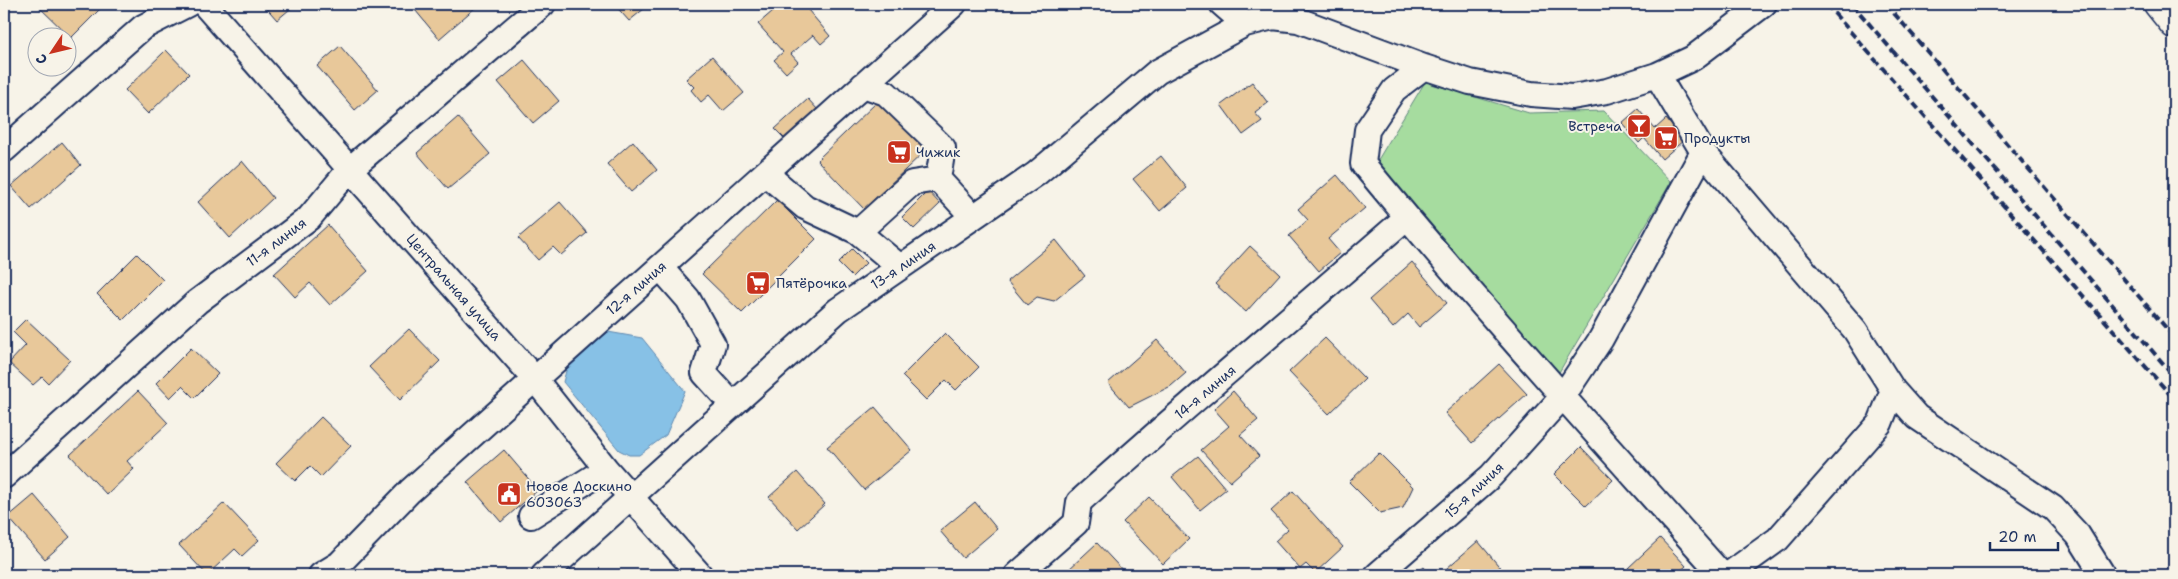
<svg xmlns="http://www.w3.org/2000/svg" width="2178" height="579" font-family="'Shantell Sans',sans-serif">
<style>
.green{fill:#a6dc9f;stroke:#60867e}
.water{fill:#87c1e6;stroke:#5c87b0}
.building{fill:#e8c89a;stroke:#1b2f5e}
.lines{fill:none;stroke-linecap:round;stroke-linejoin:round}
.minor-casing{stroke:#1b2f5e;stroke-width:28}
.major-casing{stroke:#1b2f5e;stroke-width:31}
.minor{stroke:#f7f3e8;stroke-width:24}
.major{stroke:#f7f3e8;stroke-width:28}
.rail{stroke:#1b2f5e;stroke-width:4;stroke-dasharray:8 4;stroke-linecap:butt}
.labels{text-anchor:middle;stroke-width:4;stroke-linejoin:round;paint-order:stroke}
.poi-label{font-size:14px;fill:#1b2f5e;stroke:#f7f3e8;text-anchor:start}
.street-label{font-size:14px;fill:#1b2f5e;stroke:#f7f3e8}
</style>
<rect width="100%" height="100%" fill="#f7f3e8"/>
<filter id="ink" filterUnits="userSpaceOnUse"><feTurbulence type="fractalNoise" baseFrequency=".02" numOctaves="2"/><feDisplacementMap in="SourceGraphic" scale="10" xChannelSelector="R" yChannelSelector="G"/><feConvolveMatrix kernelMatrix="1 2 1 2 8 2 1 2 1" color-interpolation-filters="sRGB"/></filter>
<g filter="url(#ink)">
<!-- green -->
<path class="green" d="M1425 82 1529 113 1604 111 1671 182 1558 374 1376 163Z"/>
<!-- water -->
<path class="water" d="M608 332 642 338 685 391 666 435 639 455H629L619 450 563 382 569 360Z"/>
<!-- building -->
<path class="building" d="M36 4H105L71 38Z
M263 4H296L277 20Z
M412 4H473L476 7 439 39 411 5Z
M614 4H650L629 21Z
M781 4H803L830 36 821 44 813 35 791 54 798 62 786 73 774 60 783 52 758 24Z
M340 46 378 90 355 110 317 66Z
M166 50 189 74 148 114 125 90Z
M712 56 744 93 723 111 709 95 701 102 691 90 694 87 686 79Z
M524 60 559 101 533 123 498 82Z
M1252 82 1268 103 1255 113 1262 121 1243 135 1221 105Z
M808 99 818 110 786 140 775 129Z
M878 101 926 150 864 209 817 160Z
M1638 109 1655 129 1666 119 1684 140 1662 159 1644 138 1639 143 1622 123Z
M458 117 490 154 448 189 417 153Z
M633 141 657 170 631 192 607 164Z
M62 142 81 165 31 209 11 186Z
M1161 156 1187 188 1160 211 1133 179Z
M242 161 273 198 230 238 198 202Z
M1337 175 1365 208 1328 239 1340 253 1319 271 1289 236 1308 220 1298 209Z
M928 191 940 204 914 229 902 217Z
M777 200 816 239 742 313 702 274Z
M560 202 587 233 561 255 553 247 538 260 518 238Z
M328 225 368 271 330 305 310 283 295 297 274 274Z
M1056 240 1085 276 1054 301 1037 297 1027 305 1007 281Z
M1250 246 1280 274 1246 312 1215 284Z
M852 249 866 263 852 277 838 263Z
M137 254 163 280 123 320 97 294Z
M1412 262 1447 303 1419 327 1408 314 1393 328 1369 300Z
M26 319 70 360 48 383 42 377 33 385 9 363 26 345 13 332Z
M409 329 440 361 400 400 369 367Z
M945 333 979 367 956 390 946 380 926 400 902 376Z
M1325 338 1365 379 1329 414 1289 372Z
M1157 340 1186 373 1171 386 1129 407 1108 383Z
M191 348 218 374 194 398 182 386 170 398 156 383Z
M1499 364 1527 394 1472 443 1445 413Z
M138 391 168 423 127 461 134 469 107 495 70 455Z
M1233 391 1258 420 1240 435 1259 456 1230 482 1201 450 1229 426 1214 409Z
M875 407 912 450 864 490 827 447Z
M321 417 351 446 321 477 310 466 295 481 276 463Z
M1581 447 1613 480 1586 506 1554 474Z
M504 450 538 490 501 522 467 482Z
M1379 453 1413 487 1403 508 1380 513 1349 482Z
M1198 456 1226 489 1200 510 1172 477Z
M797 472 825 504 798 529 769 497Z
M1293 491 1343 547 1315 573 1306 564 1300 569 1275 541 1288 529 1271 511Z
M34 495 70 537 45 559 8 517Z
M1149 497 1189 539 1163 564 1123 522Z
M975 502 997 529 963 558 940 531Z
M224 503 259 540 242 556 235 549 207 575 179 545Z
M1660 538 1686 566 1676 575H1636L1628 568Z
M1478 541 1503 571 1498 575H1439Z
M1097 543 1127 575H1072L1068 570Z
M1424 567 1430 575H1414Z"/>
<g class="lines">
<defs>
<path id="minor" d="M204 4 534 378 606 469 700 575
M1222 4 1245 24
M1424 67 1394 90 1367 130 1363 164C1479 305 1601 439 1722 575
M1657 75 1703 152 1855 330 1893 390 1917 417 2053 508 2078 535 2103 575
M863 85 886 93 943 148 938 179 973 217
M4 150 143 27 188 4
M765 173 805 207 858 232 900 267
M858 232 912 183 938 179
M660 267 688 299 713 344 704 373 732 404
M4 476 197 302 309 218 350 169 543 4
M531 516 606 469
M321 575 339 564 410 491 954 4
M544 575 838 310 1036 174 1157 72 1245 24 1273 17 1298 20 1424 67 1470 82 1531 94 1572 97 1607 91 1657 75 1693 58 1764 4
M1017 575 1076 523 1079 502C1187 405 1298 312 1407 217
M1377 575 1491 476 1563 396 1601 339 1703 152
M1728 575 1778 539 1880 423 1893 390"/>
<path id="major" d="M2158 4 2174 24"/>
</defs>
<!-- minor casing -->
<use href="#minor" class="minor-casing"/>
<!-- major casing -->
<use href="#major" class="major-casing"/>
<!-- minor -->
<use href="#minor" class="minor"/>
<!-- major -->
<use href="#major" class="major"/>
<!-- rail -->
<path class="rail" d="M1826 4 2174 399
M1852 4 2174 376
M1886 4 2174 337"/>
</g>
</g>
<!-- icons -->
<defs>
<symbol id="bar-square" viewBox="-11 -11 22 22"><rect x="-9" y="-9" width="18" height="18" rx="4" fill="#c8321e" stroke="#f7f3e8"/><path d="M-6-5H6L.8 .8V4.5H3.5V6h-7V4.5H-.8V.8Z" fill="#fff"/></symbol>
<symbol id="supermarket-square" viewBox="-11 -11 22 22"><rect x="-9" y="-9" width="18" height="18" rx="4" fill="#c8321e" stroke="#f7f3e8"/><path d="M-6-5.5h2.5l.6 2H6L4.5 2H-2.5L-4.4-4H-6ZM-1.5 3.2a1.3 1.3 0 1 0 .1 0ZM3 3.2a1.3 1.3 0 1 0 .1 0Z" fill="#fff"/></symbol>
<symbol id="civic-square" viewBox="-11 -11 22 22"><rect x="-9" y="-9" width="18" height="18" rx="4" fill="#c8321e" stroke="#f7f3e8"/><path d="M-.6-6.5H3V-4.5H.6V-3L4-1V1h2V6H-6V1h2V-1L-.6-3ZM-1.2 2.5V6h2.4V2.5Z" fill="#fff"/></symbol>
</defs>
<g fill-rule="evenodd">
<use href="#bar-square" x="1625" y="112" width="28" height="28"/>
<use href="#supermarket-square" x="1652" y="124" width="28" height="28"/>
<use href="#supermarket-square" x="885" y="138" width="28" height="28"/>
<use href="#supermarket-square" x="744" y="269" width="28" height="28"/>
<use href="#civic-square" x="495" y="480" width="28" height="28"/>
</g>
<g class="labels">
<!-- poi labels -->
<g class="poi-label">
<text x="1622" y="131" text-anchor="end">Встреча</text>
<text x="1684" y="143">Продукты</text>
<text x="916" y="157">Чижик</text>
<text x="776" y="288">Пятёрочка</text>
<text x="526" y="491">Новое Доскино<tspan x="526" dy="16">603063</tspan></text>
</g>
<!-- street labels -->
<g class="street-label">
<text transform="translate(276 242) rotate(-37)" y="5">11-я линия</text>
<text transform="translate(903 265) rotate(-34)" y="5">13-я линия</text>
<text transform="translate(454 287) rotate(49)" y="5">Центральная улица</text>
<text transform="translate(636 288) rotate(-41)" y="5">12-я линия</text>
<text transform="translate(1205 392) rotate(-40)" y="5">14-я линия</text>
<text transform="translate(1474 490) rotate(-43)" y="5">15-я линия</text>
</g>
</g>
<!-- margin -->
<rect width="2178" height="579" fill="none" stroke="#f7f3e8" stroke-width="20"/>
<rect x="10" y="10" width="2158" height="559" fill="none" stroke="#1b2f5e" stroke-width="2" filter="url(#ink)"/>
<!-- north arrow -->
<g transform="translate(52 52) rotate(235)"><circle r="24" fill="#f7f3e8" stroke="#9fa5b1"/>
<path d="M0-4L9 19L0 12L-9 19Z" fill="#c8321e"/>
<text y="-8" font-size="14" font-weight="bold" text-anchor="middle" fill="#1b2f5e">С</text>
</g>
<!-- scale -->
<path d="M1990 542v8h68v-8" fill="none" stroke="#1b2f5e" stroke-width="2.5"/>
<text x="1998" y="542" font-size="15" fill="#1b2f5e" stroke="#f7f3e8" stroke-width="4" paint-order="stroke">20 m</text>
</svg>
